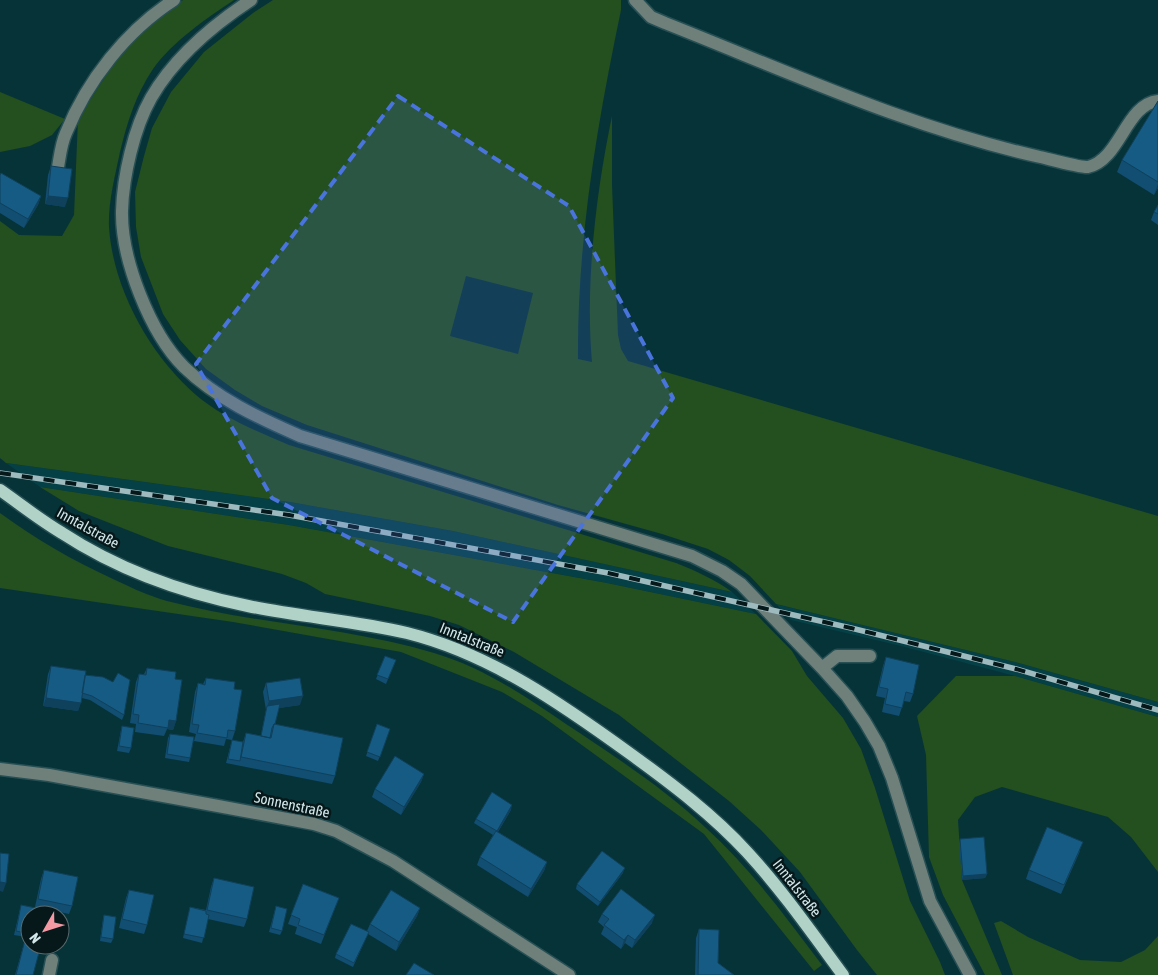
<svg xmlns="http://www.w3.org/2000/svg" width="1158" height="975" font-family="'Asap Condensed',sans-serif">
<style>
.built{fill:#044046}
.green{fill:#244f1f;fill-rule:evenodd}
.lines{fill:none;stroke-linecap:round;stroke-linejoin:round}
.minor-casing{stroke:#275055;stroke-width:15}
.major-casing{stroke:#275055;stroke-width:15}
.minor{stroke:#6f7f7a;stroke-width:12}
.major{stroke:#b0d2c7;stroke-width:12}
.rail-casing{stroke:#9fbabe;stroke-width:5.5}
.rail{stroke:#07181a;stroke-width:4;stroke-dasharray:11;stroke-linecap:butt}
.wall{fill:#124e71}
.shaded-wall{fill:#0f405c}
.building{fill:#155b83;stroke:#0f405c}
.marked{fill:#4a74dd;fill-opacity:0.2;stroke:#4a74dd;stroke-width:4;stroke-dasharray:10 6;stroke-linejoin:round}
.labels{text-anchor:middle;stroke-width:5;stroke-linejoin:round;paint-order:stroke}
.street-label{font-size:15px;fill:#d3e8eb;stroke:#07181a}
</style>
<rect width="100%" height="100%" fill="#063338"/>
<!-- built -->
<path class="built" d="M6 463 290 502 453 531 732 592 756 614 607 583 289 525 40 487Z
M776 604 1015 662 1158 702V717L1015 676 901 646 791 620Z"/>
<!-- green -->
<path class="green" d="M183 0H234C207 18 172 42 153 69 136 94 127 123 120 152 115 176 108 203 109 227 113 289 150 355 196 395 223 418 257 431 289 445L676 563C696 571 714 579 732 592L453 531 290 502 6 463 0 458V221L19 235 62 236 74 215 78 119 121 52 152 23Z
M273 0H621V10C597 125 577 241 578 359L592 362C585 284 596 192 612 116V185L618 335 621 349 628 361 1158 516V702L1015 662 776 604 750 576 729 560 708 549 662 534 558 505 307 425 262 406 235 390 206 369 180 340 163 314 141 257 136 227 135 192 144 156 152 128 171 92 204 52 253 13ZM466 276 533 293 518 354 450 336Z
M0 92 65 119 52 135 30 146 0 152Z
M40 487 289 525 607 583 756 614 792 651 807 676 843 718 861 749 875 788 910 901 940 962 945 975H877L857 950 800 872 761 830 729 801 619 715 514 652 459 625 430 616 325 594 306 583 282 574 168 546 79 511Z
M0 513C37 540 72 560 113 579 130 587 149 596 167 601 255 624 347 627 434 653 482 667 525 696 566 724 614 756 664 788 706 828 750 868 786 917 822 965L814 971 704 834 542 716 502 692 401 652 233 622 0 588Z
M956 676H1015L1158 717V872L1131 837 1108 817 1002 787 975 797 958 820 962 880 1002 975H985L943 895 929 857 926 755 917 716Z
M1001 921 1028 937 1080 960 1121 962 1145 950 1158 936V975H1013L994 923Z"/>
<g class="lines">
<defs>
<path id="minor" d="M251 0C213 25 174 58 151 98 134 128 123 176 122 211 121 259 150 333 184 367 217 399 259 418 300 436L692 556 722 571 741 584 822 668 847 696 865 722 879 746 892 778 930 901 970 975
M635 0 651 17 665 23C789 72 910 128 1040 157 1049 159 1081 168 1088 167 1120 160 1126 104 1158 101
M58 167C60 156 61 144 66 133 87 81 126 31 174 0
M822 668 837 656H870
M0 769 49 775 218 806 314 824 336 831 393 861 569 975
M49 975 52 960"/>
<path id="major" d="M0 490C20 504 40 520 62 533 117 569 184 593 248 606 301 617 355 621 407 633 491 654 563 705 632 755 672 784 713 815 747 852 782 890 812 933 843 975"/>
</defs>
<!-- minor casing -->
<use href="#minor" class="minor-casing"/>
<!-- major casing -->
<use href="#major" class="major-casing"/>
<!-- minor -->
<use href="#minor" class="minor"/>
<!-- major -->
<use href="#major" class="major"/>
<defs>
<path id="rail" d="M0 473 289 515 608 573 851 628 1016 669 1158 710"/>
</defs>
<!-- rail casing -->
<use href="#rail" class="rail-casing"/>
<!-- rail -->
<use href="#rail" class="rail"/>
</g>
<!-- wall -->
<path class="wall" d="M1158 101V188L1154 195 1117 172 1122 160Z
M51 166 65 207 45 204 48 175Z
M0 175 41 196 38 205 24 228 0 213Z
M1158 205V225L1151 220 1154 212Z
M385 656 396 660 386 684 376 679Z
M886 657 913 694 910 702 904 701 899 716 882 712 885 698 876 696 883 666Z
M51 666 85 675 124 715 122 720 90 700 82 698 78 711 43 706 48 674Z
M147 668 175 679 176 721 173 730 167 729 164 736 135 732 136 724 130 723 136 682 139 674H144Z
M206 678 234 689 235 731 232 740 226 739 224 746 194 741 196 734 189 732 195 692 198 683 203 684Z
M266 683 300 705 279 708 275 724 335 776 332 784 226 763 232 740 243 742 246 733 261 736 266 710 263 692Z
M377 724 390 729 378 761 366 756Z
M122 726 131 748 129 753 117 751 121 730Z
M170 734 190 758 189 762 165 758 168 738Z
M424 774 421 782 401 815 372 797 375 789Z
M511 810 498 832 547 862 544 871 528 897 477 865 480 857 493 835 474 823 476 819Z
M960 839 987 874 985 878 962 880 959 843Z
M1080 851 1061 894 1026 879 1029 870Z
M44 870 72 906 69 914 35 907 41 879Z
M623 873 598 906 576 889 577 884Z
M214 878 247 919 244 927 208 919 202 943 183 938 190 907 206 910 211 887Z
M303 884 339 898 321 944 295 934 297 927 288 924Z
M129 890 147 925 144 934 119 928 126 898Z
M21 905 30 915V945L33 975H15L26 937 14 935Z
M276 906 282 931 280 935 269 932Z
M420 908 417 916 396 951 368 934 353 967 335 958 336 954 367 931 370 924Z
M602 914 652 923 632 948 625 943 621 949 601 934 604 927 598 922Z
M104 915 113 939 111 943 100 941 103 919Z
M699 929 718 963 734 975H695L696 938Z"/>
<!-- shaded-wall -->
<path class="shaded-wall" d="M1158 184V188L1154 195Z
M41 196 38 205 24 228 28 219Z
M48 196 68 198 65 207 45 204Z
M303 696 300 705 266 710 267 706 266 710 269 701Z
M46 698 81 703 78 711 43 706Z
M169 720 176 721 173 730 167 729Z
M424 774 421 782 401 815 404 807Z
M512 805 511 810 495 836 497 831Z
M547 862 544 871 528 897 531 889Z
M625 868 623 873 598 906 600 902Z
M987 874 985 878 962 880 963 876Z
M0 882 6 883 3 892 0 891Z
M420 908 417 916 396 951 399 942Z
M655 915 652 923 632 948 635 940Z
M628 935 625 943 621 949 624 940Z"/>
<!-- building -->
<path class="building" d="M1158 101V182L1122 160Z
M51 166 72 169 68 198 48 196Z
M1 173 41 196 28 219 0 203V175Z
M1158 205V214L1154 212Z
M385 656 396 660 388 679 377 675Z
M886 657 919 665 913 694 906 692 902 708 885 704 888 689 879 687Z
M51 666 86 671 81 703 46 698Z
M147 668 176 672 175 679 182 680 176 721 169 720 168 728 138 723 139 715 133 714 139 674 146 675Z
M118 673 130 680 124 715 92 696 82 693 85 675 103 677 113 682Z
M206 678 235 682 234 689 242 690 235 731 228 730 227 738 197 733 199 725 192 724 198 683 205 685Z
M300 678 303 696 269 701 266 683Z
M280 704 275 724H274L272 728 270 738 261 736 267 706Z
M274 724 343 738 335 776 241 757 246 733 271 738Z
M377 724 390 729 380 757 367 752Z
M122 726 134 728 131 748 119 746Z
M170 734 194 737 190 758 167 754Z
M232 740 243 742 240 761 228 759Z
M395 756 424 774 404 807 375 789Z
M492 792 512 805 497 831 476 819Z
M1047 827 1083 842 1064 885 1029 870Z
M496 831 547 862 531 889 480 857Z
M984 837 987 874 963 876 960 839Z
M602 851 625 868 600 902 577 884Z
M0 853 9 854 6 883 0 882Z
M44 870 78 877 72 906 38 899Z
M214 878 254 887 247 919 207 910Z
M303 884 339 898 324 935 298 925 300 919 291 915Z
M621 889 655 915 635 940 628 935 624 940 604 925 609 919 602 914Z
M129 890 154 895 147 925 122 919Z
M391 890 420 908 399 942 370 924Z
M21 905 41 909 40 915H30V934L16 931Z
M276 906 287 909 282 931 271 928Z
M190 907 206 911V914L209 915 204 938 184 934Z
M104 915 116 917 113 939 101 937Z
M351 924 369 932 354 963 336 954Z
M699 929 719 930 718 963 734 975H698Z
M26 936 30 937V945H41L33 975H16Z
M414 963 434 975H406Z"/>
<!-- marked area -->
<path class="marked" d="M398 96 569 206 673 398 513 622 272 498 196 364Z"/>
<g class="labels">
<!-- street labels -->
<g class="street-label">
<text transform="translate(88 528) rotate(29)" y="5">Inntalstraße</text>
<text transform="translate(472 640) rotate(22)" y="5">Inntalstraße</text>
<text transform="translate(292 805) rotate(12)" y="5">Sonnenstraße</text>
<text transform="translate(797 888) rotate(52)" y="5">Inntalstraße</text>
</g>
</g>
<!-- north arrow -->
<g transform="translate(45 930) rotate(231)"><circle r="24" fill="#07181a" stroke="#596b6e"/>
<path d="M0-4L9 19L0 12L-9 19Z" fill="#f49aa5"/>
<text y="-8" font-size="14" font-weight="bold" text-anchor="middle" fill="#d3e8eb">N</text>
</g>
</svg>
